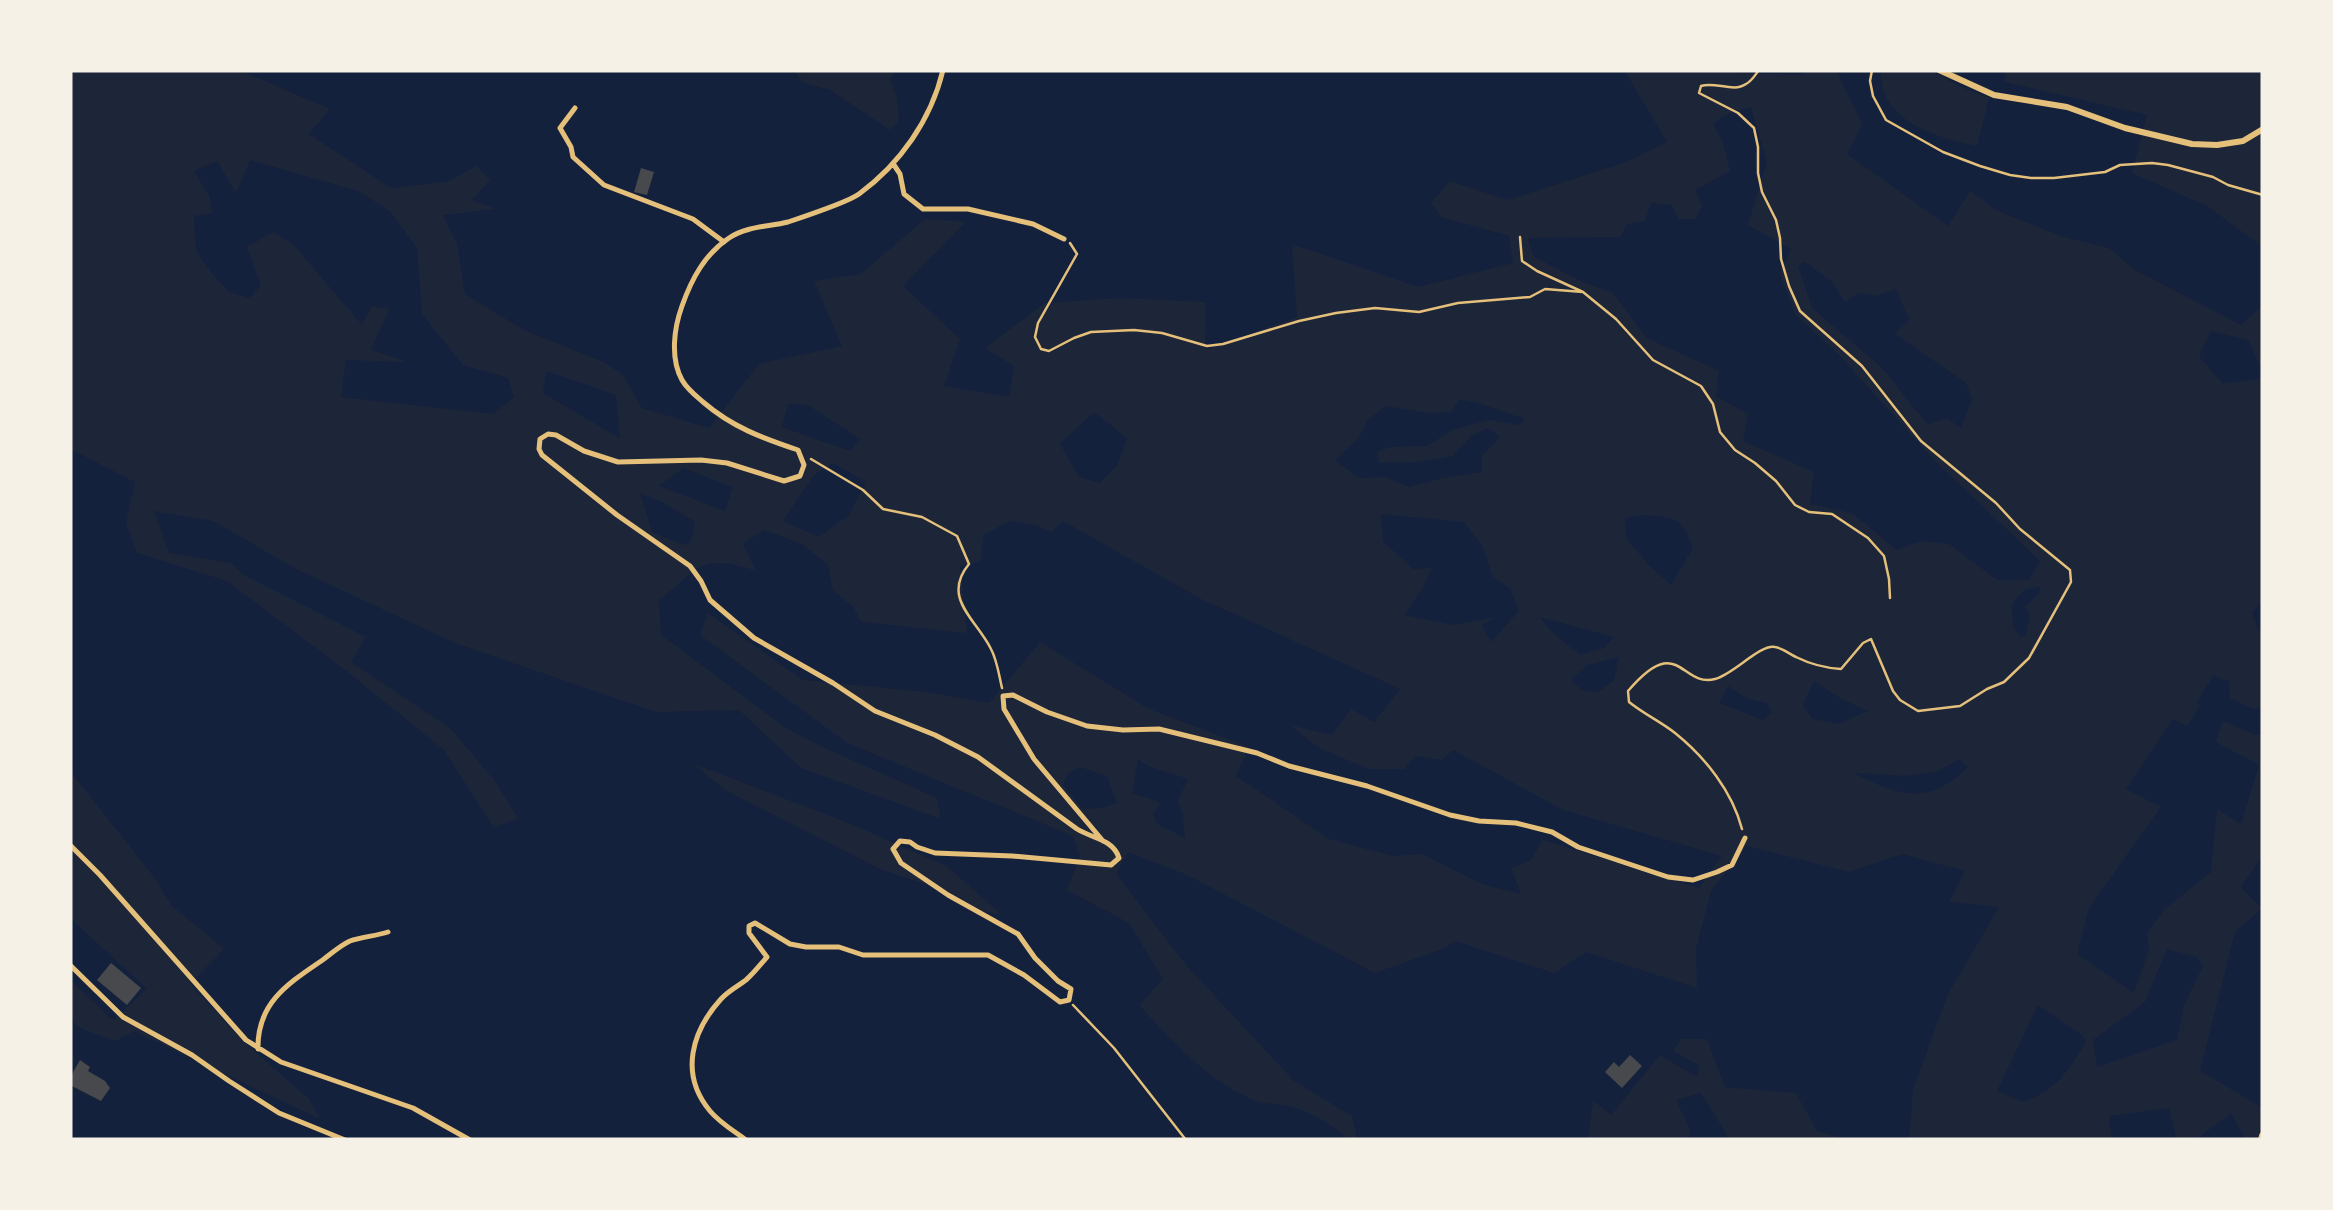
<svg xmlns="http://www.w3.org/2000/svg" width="2333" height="1210" font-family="Ubuntu,sans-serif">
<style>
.green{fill:#1d2539;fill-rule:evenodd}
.building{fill:#48494c}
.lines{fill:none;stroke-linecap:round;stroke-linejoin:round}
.path{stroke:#e5c07b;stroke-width:2.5}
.service{stroke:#e5c07b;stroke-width:2.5}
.minor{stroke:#e5c07b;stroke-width:5}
.tertiary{stroke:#e5c07b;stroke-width:6}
.secondary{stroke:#e5c07b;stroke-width:8}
</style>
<rect width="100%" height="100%" fill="#14213d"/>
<!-- green -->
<path class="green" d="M70 70H239L330 109 309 134 391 188 447 182 476 166 490 180 472 200 496 209 443 215 457 244 465 294 524 330 604 362 623 375 642 408 709 428 759 364 842 346 814 281 861 274 925 219 966 222 903 286 960 339 944 386 1009 397 1014 366 985 348 1045 303 1119 298 1206 302 1205 350 1297 317 1292 244 1418 287 1513 263 1509 236 1441 217 1431 203 1450 181 1508 200 1626 162 1667 142 1624 70H1733L1742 73 1803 75 1805 70H1838L1837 72 1862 124 1847 154 1948 226 1970 191 1998 211 2064 237 2109 248 2135 270 2241 325 2263 305V373L2248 340 2211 331 2199 356 2223 384 2263 378V601L2252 612 2258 629 2263 626V708L2253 709 2230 698 2229 681 2213 676 2197 702 2200 705 2187 726 2173 719 2126 789 2161 807 2089 908 2077 954 2134 993 2149 949 2147 933 2165 909 2211 872 2217 809 2241 824 2259 765 2216 742 2223 721 2256 735 2263 734V854L2241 887 2262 909 2235 932 2200 1071 2263 1108V1140H2246L2231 1113 2195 1140H2177L2169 1108 2109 1116 2112 1140H1909L1913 1090 1948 994 1999 907 1949 902 1965 871 1902 854 1849 872 1747 846 1711 891 1696 949 1697 988 1586 952 1554 973 1455 941 1440 950 1375 973 1185 874 1128 852 1116 874 1186 965 1294 1081 1352 1116 1357 1138 1349 1140C1331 1124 1312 1112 1289 1106 1276 1103 1263 1105 1251 1099 1205 1078 1173 1042 1139 1005L1163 979 1129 923 1067 890 1080 856 1073 836 847 743 700 635 708 613 803 680 926 692 989 703 1040 642 1149 709 1249 747 1236 776 1329 839 1393 856 1422 854 1482 884 1521 894 1511 868 1530 861 1543 840 1699 888 1722 856 1563 810 1453 750 1442 760 1416 756 1404 769H1369L1319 748 1290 725 1332 735 1351 709 1374 722 1400 689 1201 599 1063 521 1051 532 1036 525 1009 521 984 535 980 562 960 566 967 633 861 622 854 608 833 590 828 565 802 544 764 530 743 544 756 571C701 553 701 567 659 600L661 635 786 728 827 749 937 798 941 819 801 768 739 710 656 712 455 643 296 569 213 521 154 511 169 553 231 563 244 575 366 637 351 662 450 728 495 781 518 818 494 828 444 750 344 669 227 581 137 553 126 523 135 482 70 449ZM1751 107 1767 162 1748 225 1791 249 1780 274 1795 314 1838 354 1935 461 2040 561 2029 580H1997L1949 544 1920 541 1897 550 1852 513 1810 504 1814 472 1743 441 1748 414 1716 396 1719 371 1647 338 1613 293 1580 281 1533 256 1528 238 1621 237 1627 224 1645 221 1651 203 1672 205 1678 219H1695L1702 206 1695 190 1730 171 1723 142 1713 124 1725 115ZM250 160 358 191 390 211 417 248 422 314 463 365 508 378 514 397 493 414 341 397 346 360 409 362 371 350 389 309 372 306 362 325 293 244 273 232 247 247 261 286 249 298 229 292 210 271 196 250 194 216 213 213 209 195 194 171 217 161 236 193ZM1805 262 1831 281 1845 302 1859 293 1876 296 1896 289 1909 320 1895 334 1966 383 1972 399 1961 428 1947 418 1928 425 1882 368 1812 308 1798 266ZM546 371 616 395 620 438 543 393ZM1460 399 1478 403 1525 419 1520 425 1489 420 1454 429 1427 446 1390 447 1377 452 1379 463 1420 462 1453 456 1471 436 1488 428 1500 437 1482 456V472L1443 478 1409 487 1385 477 1358 478 1335 460 1359 438 1367 421 1385 406 1429 413 1451 412ZM788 404 808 405 860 439 850 451 782 427ZM1094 412 1127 438 1118 464 1100 483 1079 477 1060 444ZM833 463 866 482 849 515 819 537 783 521 814 475ZM683 468 733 487 725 511 659 486ZM640 493 662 502 695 522 691 542 683 545 652 532ZM1381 514 1464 522 1483 547 1493 577 1510 588 1519 611 1491 642 1482 626 1495 617 1454 625 1404 615 1422 589 1432 568 1413 569 1383 541ZM1645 515C1676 518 1683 518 1693 548L1671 585 1649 565 1626 538 1625 518ZM2041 586 2038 595 2024 607 2030 615 2026 635 2020 637 2013 627 2012 604 2024 590ZM1540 617 1614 637 1604 648 1580 655 1552 632ZM1619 657 1614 680 1597 693 1582 690 1571 680 1587 665ZM1814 681 1843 700 1868 711 1838 724 1813 719 1803 705ZM1728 686 1748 699 1767 703 1772 712 1763 720 1719 703ZM1138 759 1148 766 1188 779 1178 801 1183 815 1185 838 1157 824 1153 813 1160 805 1155 800 1132 793ZM1959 759 1968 767C1929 806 1898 796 1854 773L1905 776 1936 772ZM1080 767 1107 776 1117 803 1102 808 1083 809 1063 785 1068 774ZM2167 949 2197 957 2203 966 2184 1005 2177 1040 2097 1067 2093 1040 2145 1002ZM2038 1005 2083 1036 2086 1042C2067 1072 2058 1089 2023 1102L1997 1091Z
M793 70H896L890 79 897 98 899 122 890 130 830 90 804 83Z
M1881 70H1931L1959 86 1989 98 1977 146C1937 138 1878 120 1881 70Z
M2005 70H2263V247L2207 206 2132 173 2147 115 2005 82Z
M692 763 856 826 948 867 1002 915 978 910 954 894 880 869 725 790Z
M70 771 154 877 172 906 224 949 190 984 244 1042 309 1099 320 1119 134 1031 116 1041C68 1024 70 1031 70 980L113 1020 147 989 70 918Z
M1681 1039H1707L1725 1087 1796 1093 1817 1131 1848 1140H1730L1701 1093 1676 1100 1690 1129 1689 1140H1588L1593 1100 1611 1115 1660 1055 1697 1077 1700 1066 1673 1051Z"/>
<!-- building -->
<path class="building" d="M641 168 654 172 647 195 634 192Z
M111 963 141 988 127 1005 97 980Z
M1630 1055 1642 1066 1622 1088 1605 1072 1614 1062 1619 1067Z
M80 1060 90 1067 88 1071 105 1081 110 1088 101 1101 70 1085V1073L72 1074Z"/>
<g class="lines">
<!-- path -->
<path class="path" d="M1520 237 1522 261 1537 271 1583 292 1616 319 1653 360 1701 386 1713 404 1720 432 1735 450 1755 463 1776 481 1795 505 1809 512 1832 514 1868 538 1884 556 1889 579 1890 598
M1070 243 1077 254 1038 323 1035 337 1041 349 1049 351 1074 338 1091 332 1134 330 1162 333 1207 346 1223 344 1299 321 1336 313 1375 308 1419 312 1458 303 1530 297 1545 289 1583 292
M811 459 863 490 883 509 922 517 957 536 969 564C941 598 976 619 991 649 997 660 999 675 1002 688
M1742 829C1732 791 1705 757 1675 733 1661 722 1644 714 1629 702L1628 691C1679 631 1680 688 1715 679 1734 674 1760 644 1775 647 1783 648 1789 654 1796 657 1810 664 1825 668 1841 669L1863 643 1871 639 1893 691 1900 700 1918 711 1960 706 1987 689 2004 682 2029 658 2071 582 2070 570 2020 529 1996 503 1921 441 1862 366 1800 311 1789 286 1781 259 1780 238 1776 220 1762 192 1758 173V147L1754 128 1738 113 1699 93 1701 86C1715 81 1733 93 1746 84 1752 81 1755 75 1759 70
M1073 1005 1114 1048 1186 1140"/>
<!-- service -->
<path class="service" d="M1872 70 1870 81 1873 96 1886 120 1943 152 1980 166 2010 175 2031 178H2054L2105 172 2120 165 2152 163 2168 165 2213 177 2228 185 2263 195"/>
<!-- minor -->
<path class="minor" d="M575 108 560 128 571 147 573 157 604 185 693 219 724 242
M894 165 900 174 904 194 923 209H968L1033 224 1064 239
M1103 841 1034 759 1004 709 1003 696 1013 695 1047 712 1087 726 1123 730 1159 729 1257 753 1289 766 1367 786 1450 815 1479 821 1516 823 1552 832 1578 847 1668 877 1693 880 1717 872 1732 865 1745 838
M70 845 100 875 246 1040 281 1062 413 1108 470 1140
M70 965 123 1017 192 1055 229 1081 279 1113 345 1140
M258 1049C257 1002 289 983 324 959 332 953 341 945 350 941 361 937 376 936 388 932
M746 1140C734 1131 720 1123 710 1111 679 1074 692 1031 721 999 728 991 738 986 746 980 754 973 760 965 767 957L749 933V926L755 923 790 944 806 947H839L863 955H988L1024 975 1060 1002 1069 1000 1071 989 1058 981 1035 958 1018 934 948 895 901 863 893 849 900 841 910 842 917 847 935 853 1012 856 1111 865 1119 858C1113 839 1093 839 1077 829L978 757 935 735 875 711 833 683 754 638 710 600 701 581 690 566 617 515 542 455 539 449 540 439 548 434 556 435 584 451 618 462 701 460 727 463 784 481 800 476 804 465 798 450C762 438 732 427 703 402 696 396 687 389 682 380 670 358 674 328 682 306 692 278 705 254 729 238 747 226 768 227 788 222 803 217 848 202 859 194 900 164 931 120 943 70"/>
<!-- tertiary -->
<path class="tertiary" d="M1939 70 1994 95 2067 107 2125 128 2192 144 2217 145 2243 141 2263 129"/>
<!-- secondary -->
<path class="secondary" d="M2262 1140 2263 1136"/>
</g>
<!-- border -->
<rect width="2333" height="1210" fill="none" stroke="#f6f1e7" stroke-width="145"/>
</svg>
